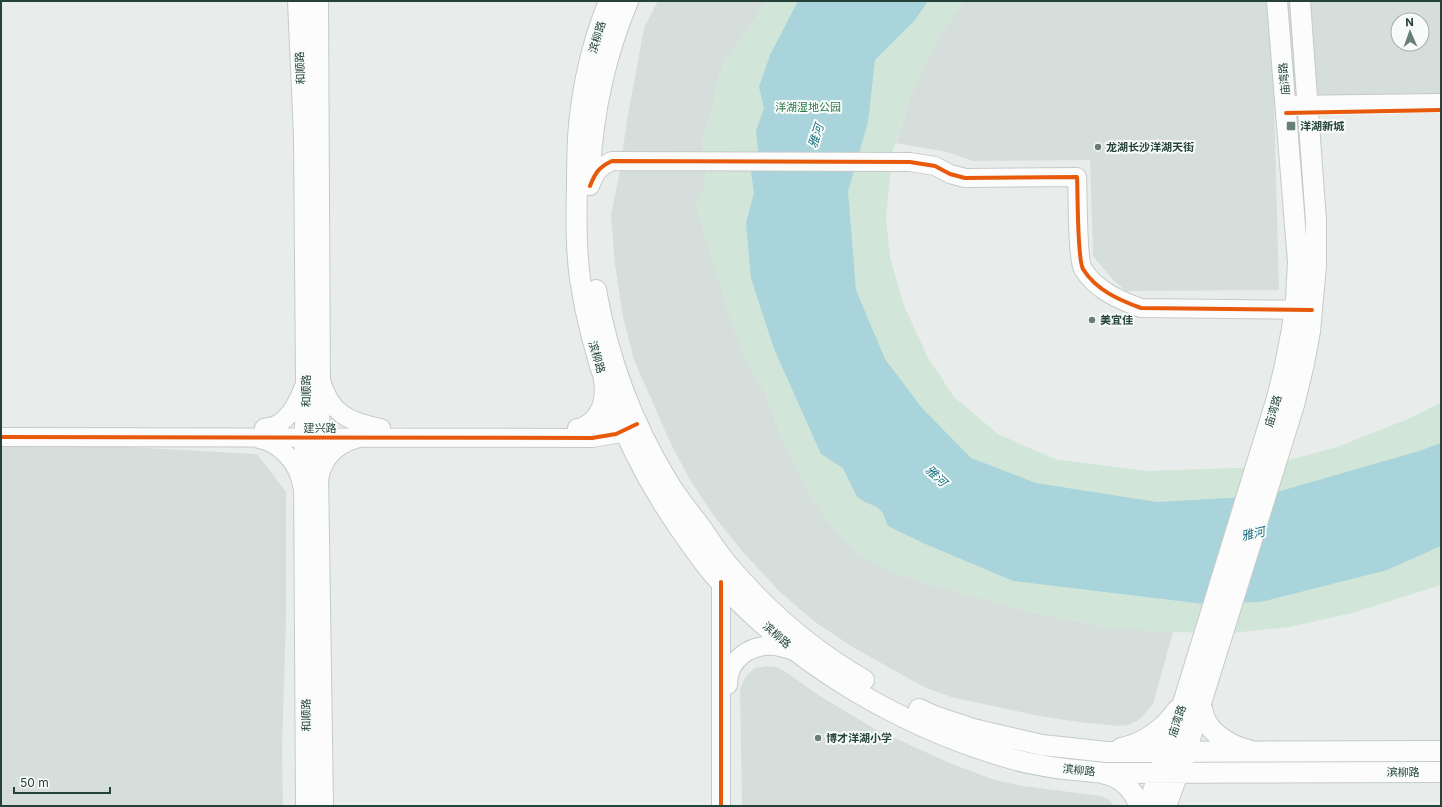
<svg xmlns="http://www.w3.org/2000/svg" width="1442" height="807" font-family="Inter,'Noto Sans SC',sans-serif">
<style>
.built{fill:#d6dedb;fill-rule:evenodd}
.green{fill:#d1e6d8}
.water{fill:#a9d4db}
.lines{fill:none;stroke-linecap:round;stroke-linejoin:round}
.tertiary-casing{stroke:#c5cac8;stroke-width:20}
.secondary-casing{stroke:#c3cbc8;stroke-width:22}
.tertiary{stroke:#fcfcfc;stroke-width:18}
.secondary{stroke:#fcfcfc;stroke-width:20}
.secondary-bridge-casing{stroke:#c3cbc8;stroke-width:22;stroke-linecap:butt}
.secondary-bridge{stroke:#fcfcfc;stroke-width:20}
.cycleway-casing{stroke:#f7fbf9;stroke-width:6}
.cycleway{stroke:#e8590c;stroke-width:4}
.poi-dot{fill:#697e78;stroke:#f7fbf9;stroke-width:1.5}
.labels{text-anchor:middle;stroke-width:4;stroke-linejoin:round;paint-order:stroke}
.street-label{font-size:11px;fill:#24423a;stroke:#f7fbf9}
.park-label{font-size:11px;fill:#2d7a4b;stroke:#f7fbf9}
.poi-label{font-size:11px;font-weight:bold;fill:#24423a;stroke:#f7fbf9;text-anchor:start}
.water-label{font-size:12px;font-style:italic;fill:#1c6f80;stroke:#f7fbf9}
</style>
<rect width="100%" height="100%" fill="#e8edeb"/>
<!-- built -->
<path class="built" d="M658 1H765L759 13 744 36 725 61 716 84 714 106 702 142 707 170 705 186 697 200 698 213 748 364 765 392 782 438 807 489 827 520 887 570 929 584 1035 613 1106 627 1173 632 1153 704 1140 719 1129 725 1120 726 1086 723 1039 716 951 697 924 687 854 648 815 622 780 592 742 551 714 516 690 480 671 444 634 360 623 317 615 265 611 215 620 171 627 120 644 28Z
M965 1H1441V94L1274 96 1279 290 1126 291 1114 281 1093 256 1090 160 973 161 947 152 896 143 911 95 940 34ZM1398 20H1422V44H1398Z
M1 440 257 454 286 492V617L282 750 283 806H1Z
M767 666 777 667 786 672 820 696 875 729 952 764 995 780 1023 786 1101 796 1111 801 1114 806H742L740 690 742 684 746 676 755 668Z"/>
<!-- green -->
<path class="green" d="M765 1H965L940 34 911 95 892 154 886 218 890 257 903 303 927 356 954 397 998 434 1055 459 1146 471 1264 467 1337 447 1408 419 1441 403V585L1352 613 1289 627 1232 633 1157 632 1106 627 1035 613 929 584 887 570 856 552 827 520 807 489 782 438 765 392 748 364 732 325 698 213 697 200 705 186 707 170 702 143 714 106 716 84 725 61 744 36 759 13Z"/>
<!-- water -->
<path class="water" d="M798 1H928L915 20 875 60 868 122 848 191 856 290 885 359 922 408 971 458 1036 483 1157 502 1263 496 1419 451 1441 443V546L1387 570 1261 602 1204 604 1013 581 923 543 888 526 883 513 877 507 865 502 857 497 843 468 821 454 774 349 751 278 746 223 754 193 751 172 758 149 756 131 764 108 759 87 770 55Z"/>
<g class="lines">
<defs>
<path id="tertiary" d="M1286 105 1441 103
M590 186C595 173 599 167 612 161L910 162 935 166 950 174 965 178 1077 177C1078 194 1077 258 1083 269 1096 290 1119 300 1141 308L1308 310
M321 380C330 413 348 422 381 428
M582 427C601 418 606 400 603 380
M264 428C267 427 272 427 276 425 292 417 299 399 305 384
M577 428 595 426 630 410
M1 437 592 438 616 434 637 424
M259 439C281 443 299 464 302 486
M319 480C322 459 336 445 356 439
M721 582V806
M728 685C728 659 750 644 775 646 783 647 790 650 797 652"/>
<path id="secondary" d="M298 1 304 136 306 381 304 471 306 806
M318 1 320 391 318 472 323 806
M609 1C593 41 583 82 579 125 577 146 577 168 577 189 576 219 576 249 580 279 594 370 628 454 680 529 691 545 703 562 715 576 792 664 904 729 1016 760 1045 768 1076 770 1106 773L1441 772
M1277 1 1298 262 1296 299 1292 329
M1300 1 1316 221V266L1310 331
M590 170C593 113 606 54 628 1
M596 290C608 358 632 423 668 482 677 497 689 512 700 526 709 539 718 553 728 565 767 611 812 650 864 680
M1201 703C1202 708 1203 714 1205 719 1212 735 1232 746 1248 750
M919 709 934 716 973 729 1042 745 1107 752 1441 751
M1121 748C1143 744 1165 728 1177 710
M1105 774C1121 777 1134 790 1139 806
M1148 806 1184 700
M1166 806 1186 752 1201 703"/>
</defs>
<!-- tertiary casing -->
<use href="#tertiary" class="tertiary-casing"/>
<!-- secondary casing -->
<use href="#secondary" class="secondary-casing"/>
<!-- tertiary -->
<use href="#tertiary" class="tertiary"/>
<!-- secondary -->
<use href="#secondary" class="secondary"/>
<defs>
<path id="secondary-bridge" d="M1184 700 1277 398 1285 365 1292 329
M1201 703 1294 405 1304 364 1310 331"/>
</defs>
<!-- secondary-bridge casing -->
<use href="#secondary-bridge" class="secondary-bridge-casing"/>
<!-- secondary-bridge -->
<use href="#secondary-bridge" class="secondary-bridge"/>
<defs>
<path id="cycleway" d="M1286 113 1441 110
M590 186C595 173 599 167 612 161L910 162 935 166 950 174 965 178 1077 177C1078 194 1077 258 1083 269 1096 290 1119 300 1141 308L1312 310
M1 437 592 438 616 434 637 424
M721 582V806"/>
</defs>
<!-- cycleway casing -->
<use href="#cycleway" class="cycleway-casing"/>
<!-- cycleway -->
<use href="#cycleway" class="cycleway"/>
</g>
<!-- markers -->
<g class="poi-dot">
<rect x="1286" y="121" width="10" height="10" rx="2"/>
<circle cx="1098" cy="147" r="4"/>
<circle cx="1092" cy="320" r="4"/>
<circle cx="818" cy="738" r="4"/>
</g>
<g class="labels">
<!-- street labels -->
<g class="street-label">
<text transform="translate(597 37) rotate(-73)" y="4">滨柳路</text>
<text transform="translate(300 68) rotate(-93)" y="4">和顺路</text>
<text transform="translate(1284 79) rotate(-95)" y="4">庙湾路</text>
<text transform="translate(597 357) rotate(74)" y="4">滨柳路</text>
<text transform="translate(306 391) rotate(-90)" y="4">和顺路</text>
<text transform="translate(1273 411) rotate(-73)" y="4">庙湾路</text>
<text x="320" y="432">建兴路</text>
<text transform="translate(777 635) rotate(41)" y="4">滨柳路</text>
<text transform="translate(306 715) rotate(-91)" y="4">和顺路</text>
<text transform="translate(1177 721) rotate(-71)" y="4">庙湾路</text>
<text transform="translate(1079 770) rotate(6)" y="4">滨柳路</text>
<text x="1403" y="776">滨柳路</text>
</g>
<!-- park labels -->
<g class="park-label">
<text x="808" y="111">洋湖湿地公园</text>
</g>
<!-- poi labels -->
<g class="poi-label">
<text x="1300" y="130">洋湖新城</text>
<text x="1106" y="151">龙湖长沙洋湖天街</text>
<text x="1100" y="324">美宜佳</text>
<text x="826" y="742">博才洋湖小学</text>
</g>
<!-- water labels -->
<g class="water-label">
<text transform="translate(816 136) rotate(-71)" y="4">雅河</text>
<text transform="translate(936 476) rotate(43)" y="4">雅河</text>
<text transform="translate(1253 534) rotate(-13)" y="4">雅河</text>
</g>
</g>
<!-- border -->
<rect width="1442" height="807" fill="none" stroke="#24423a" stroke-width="4"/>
<!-- north arrow -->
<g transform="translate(1410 32) rotate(358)"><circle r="19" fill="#f7fbf9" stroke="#a3b1ad"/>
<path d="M0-3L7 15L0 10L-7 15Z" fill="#697e78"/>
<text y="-6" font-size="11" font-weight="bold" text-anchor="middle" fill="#24423a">N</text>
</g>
<!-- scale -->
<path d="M14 787v6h96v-6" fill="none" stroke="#24423a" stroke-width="2"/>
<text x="20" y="787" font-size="12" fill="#24423a" stroke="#f7fbf9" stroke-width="3" paint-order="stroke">50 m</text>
</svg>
